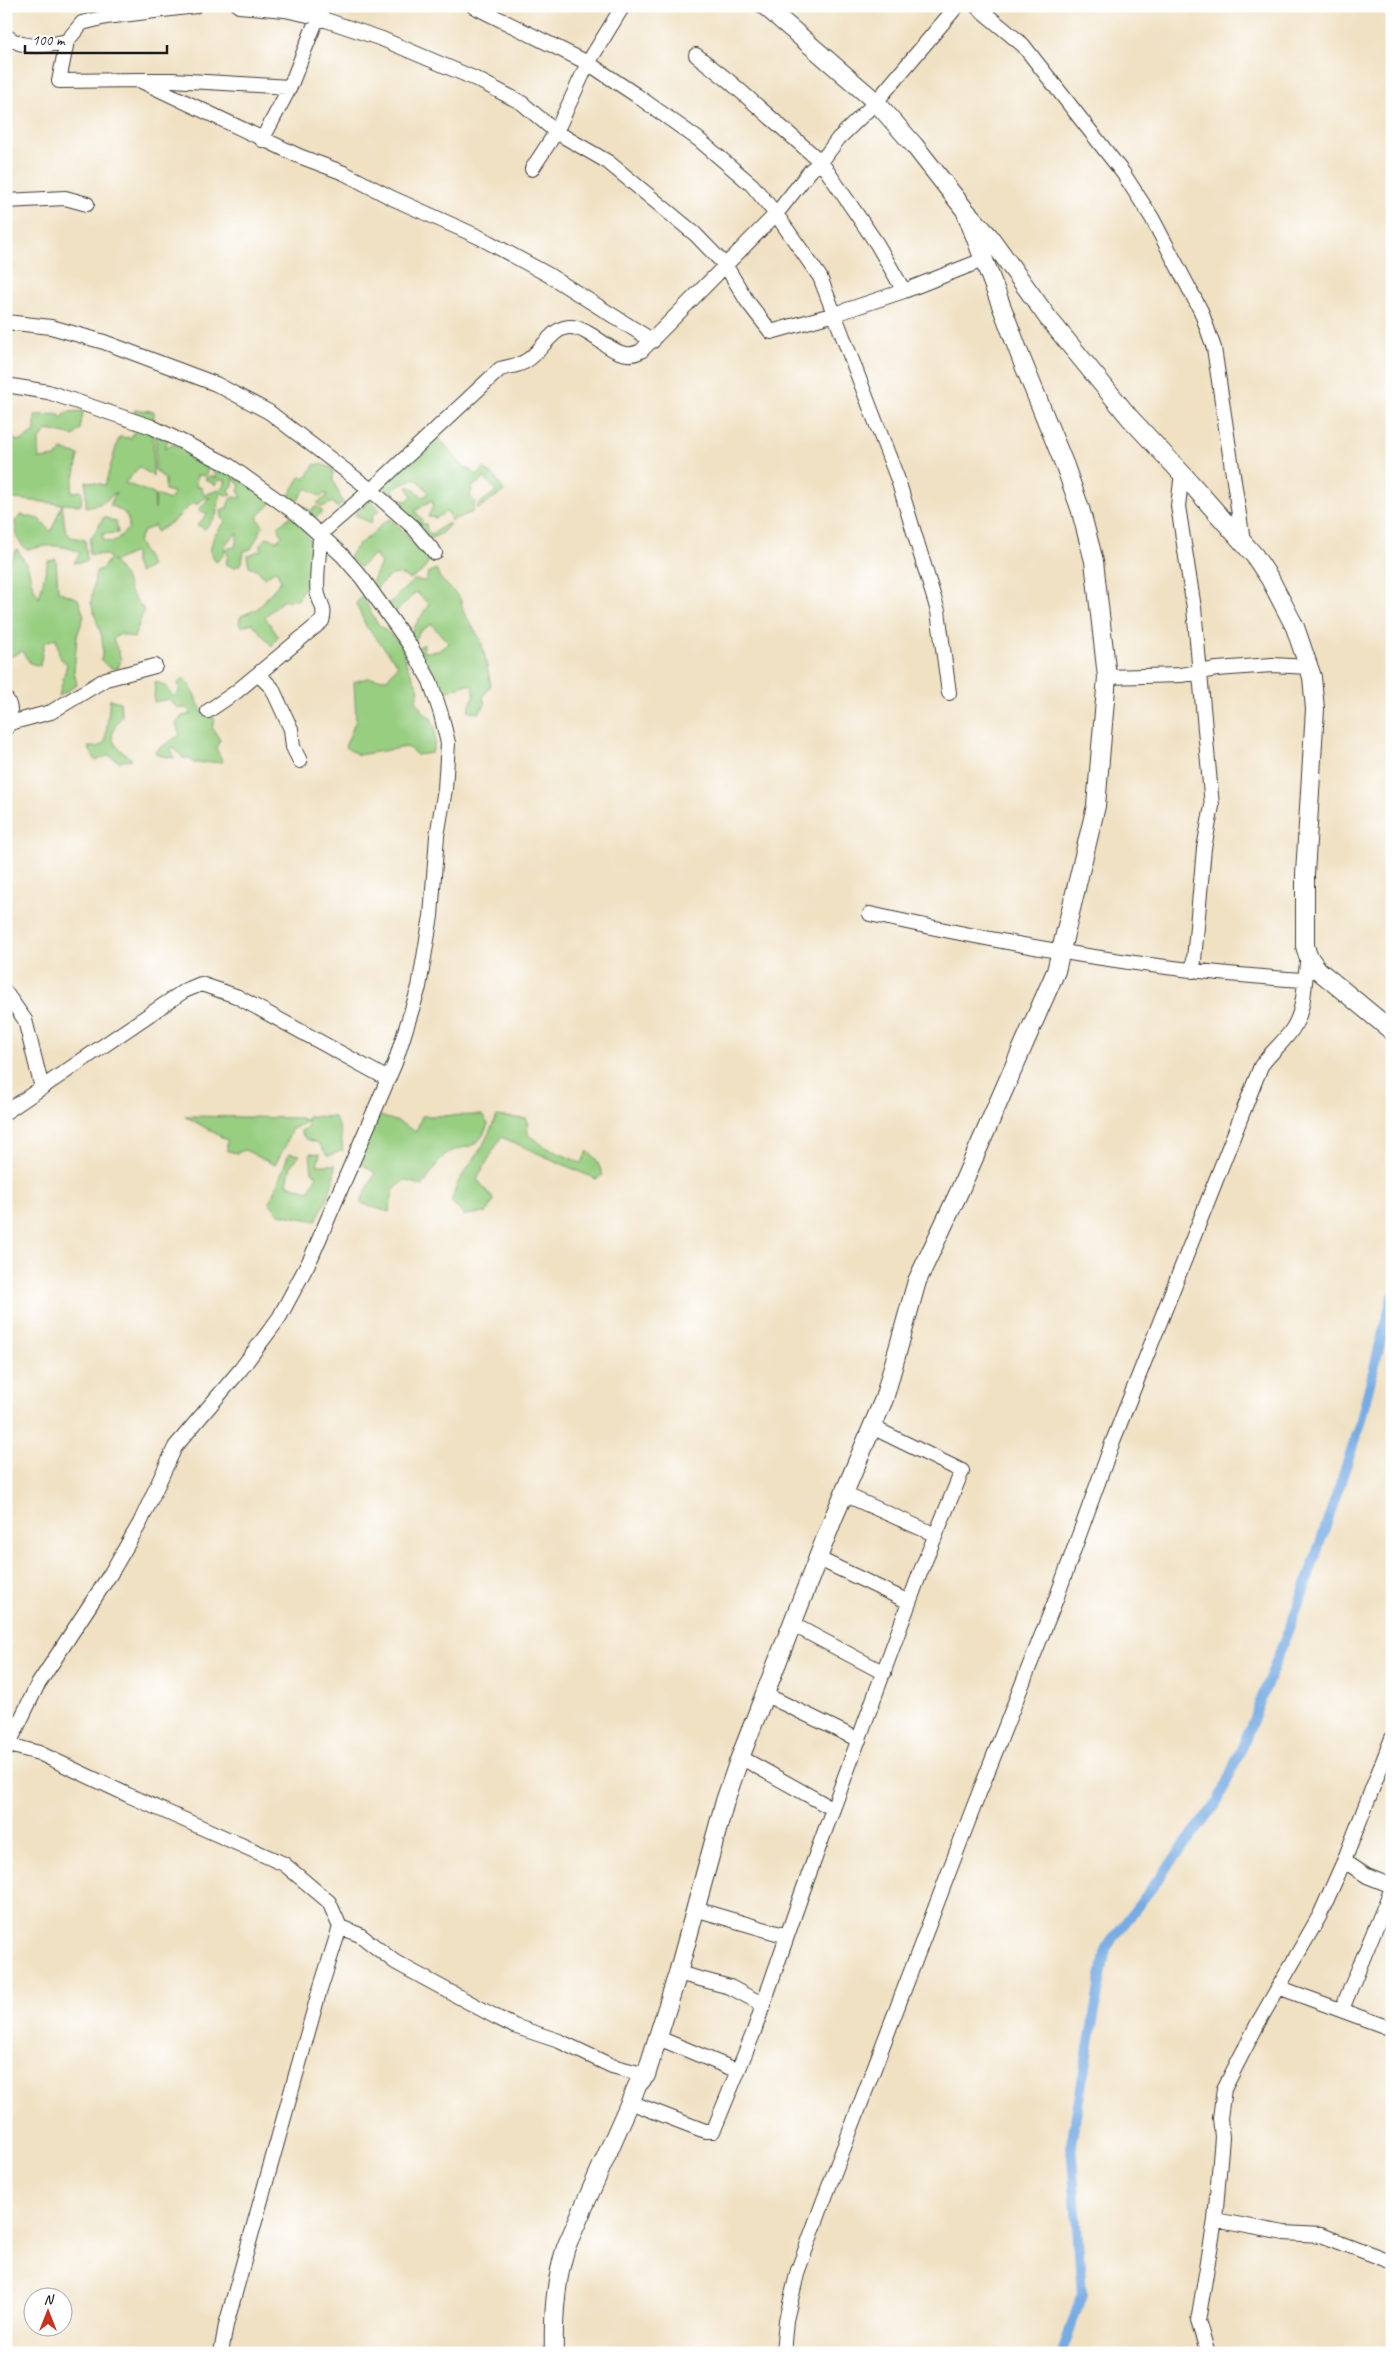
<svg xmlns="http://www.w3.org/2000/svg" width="1398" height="2359" font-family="Caveat,sans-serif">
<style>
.green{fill:#97ce80;stroke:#5a754e}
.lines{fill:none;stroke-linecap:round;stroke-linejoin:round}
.canal{stroke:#76abe3;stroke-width:10}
.minor-casing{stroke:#3c3a35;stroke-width:16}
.major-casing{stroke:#3c3a35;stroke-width:20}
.minor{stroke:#fff;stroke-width:14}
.major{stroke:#fff;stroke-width:18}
</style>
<rect width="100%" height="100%" fill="#fff"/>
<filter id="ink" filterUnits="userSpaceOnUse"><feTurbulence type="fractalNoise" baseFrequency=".02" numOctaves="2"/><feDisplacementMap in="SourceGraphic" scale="10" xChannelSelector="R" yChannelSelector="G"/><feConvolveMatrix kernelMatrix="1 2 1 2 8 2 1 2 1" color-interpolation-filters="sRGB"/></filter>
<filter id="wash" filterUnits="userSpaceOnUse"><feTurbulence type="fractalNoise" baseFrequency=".0096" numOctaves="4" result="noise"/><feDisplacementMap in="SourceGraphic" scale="20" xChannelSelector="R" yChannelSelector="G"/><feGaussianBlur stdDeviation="1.12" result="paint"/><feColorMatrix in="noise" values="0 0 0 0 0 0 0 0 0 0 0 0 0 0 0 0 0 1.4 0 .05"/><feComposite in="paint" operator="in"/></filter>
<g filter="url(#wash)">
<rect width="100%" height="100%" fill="#f0e1c3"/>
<!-- green -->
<path class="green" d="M134 410 154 411 153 476 139 467 125 483 154 494 155 509 156 495 170 500 174 493 165 490V479L155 470 156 435 168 440 165 448 172 444 209 461 206 476 197 475 196 487H201L204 495 221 489 225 485V480H220L215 485 205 479 209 476 217 478 213 471 216 463 234 473 233 485 229 490 232 495 230 496 221 493 216 516 205 529 197 525 208 514 198 510 210 497 203 499 198 504 192 503 174 521 156 532 155 525 143 532 138 541 151 566 139 573 135 563V552L114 561 112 560 125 577 130 592 144 610 134 638 120 634 113 639 121 659 118 669 108 667 101 660 103 650 102 637 91 603 96 571 102 569 110 558 106 555 89 554 90 540 104 517 116 522 118 533 102 534 104 541 114 542 129 528C129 513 123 511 110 505L116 492 103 503 86 507V481L105 485 119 437 131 438 137 426Z
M83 411 80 430 74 436 48 430 39 440V459L56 457 62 450 79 455 71 492 82 491 81 505 62 504 65 528 70 537 85 540 87 561 74 563 80 553C71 547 55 545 44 546 37 547 33 550 25 549L17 538 15 521 21 515 39 519 51 532 62 504 6 498V438L21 441 35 432V415L59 414 61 419 67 412Z
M438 437 463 466 478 475 484 468 495 477 504 491 477 509 478 505 496 491 485 478 473 486 470 496 475 502 473 512C465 516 458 517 451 521L449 514 445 512 437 518 428 517 433 506 432 500 415 511 422 520 421 524H426L427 531 431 534 447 524H450L442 533 426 541 396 504 401 500 407 501 412 496 407 487H411L423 497 429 493 420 482 413 478C408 484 399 484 393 490L396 497 390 508 378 492 409 458Z
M320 464 333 468V480L343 503 337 508 333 502 322 507 317 503 327 497 326 493 321 497 307 488 301 495 297 502 311 511 317 506 323 512 310 521 284 504 300 477H307L314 465Z
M238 478 273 502 257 517 263 526 251 549 244 551 242 563 234 568 226 564 228 554 225 549 235 547 238 533C228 541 224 542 224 555L216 562 210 551 214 536 225 522 222 517 221 510 228 507V503L233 497 242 498 238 490 240 486 234 479Z
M363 491 380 510 373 515 371 523 355 515 358 507 364 508 366 501Z
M291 516C315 539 319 556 308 587L302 590 298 600 282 601 265 617 278 636 272 646 252 623 241 627 239 622 241 616 257 609 281 581 276 570 264 578 258 570 249 566 247 556 261 550V544L267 537 277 541 282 536 278 527Z
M391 519 409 538 430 553C428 568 423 573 409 579 393 568 387 578 375 590L371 585 381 563 374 554 360 567 349 559C354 545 363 542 373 533 381 527 381 522 391 519Z
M17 549 28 567 32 584 39 598 48 561 56 559 58 591 78 599 84 616 77 636 74 671 77 685 59 696 67 664 60 658 56 638 44 643 40 666 30 663 22 651 8 658 6 655V569Z
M436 569 440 578 460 598 464 613 481 640 491 685 483 697 485 705 479 713 468 711 474 694 473 685H464L435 696 413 650 424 644 423 652 438 651 449 643 431 624 419 632 415 641 409 635 429 604 416 592 394 614 384 608 414 580 426 581 428 573Z
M362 596 377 623 401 644 406 663 419 690 416 700 422 711 431 718 435 728V742L432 753 417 755 407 747 358 755 345 747 356 720 354 682 367 678 387 679 398 665 366 626 356 604Z
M184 679 189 684 204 715 213 717 215 721 212 727 220 740 216 748 223 762 194 763 189 758H183L173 747 171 748 174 758 157 755 155 751 180 735 176 724 182 716 191 714 187 708H177L169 699 154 702 155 681 167 687 173 697 180 690 178 683Z
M110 699 120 702 122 716C106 737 111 744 132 759L119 762 109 755 96 761 88 747H97L105 743Z
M374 1114 399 1122 416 1132 422 1116 482 1115 488 1124C477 1154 466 1142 446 1154 439 1159 428 1178 423 1186L404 1180 393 1191 389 1212 360 1203 375 1173 354 1159Z
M185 1116 300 1118 307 1121V1116L334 1117 340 1130 343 1150 328 1156 318 1143 306 1139 300 1132 308 1126 307 1121 291 1130 286 1144 275 1165 245 1150 237 1153 227 1151V1140Z
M497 1116 527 1119 528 1135 547 1148 581 1163 588 1151 596 1159 603 1175 596 1179 501 1137 477 1179 494 1200 486 1213 464 1215 451 1202 458 1182 482 1147Z
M289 1153 300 1155 291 1165 287 1184 309 1191 317 1175 312 1172 310 1153 320 1154 317 1165H335C335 1186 325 1203 316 1221L279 1214 269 1202 275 1191Z"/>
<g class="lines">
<!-- canal -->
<path class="canal" d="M1062 2353 1082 2294 1071 2144 1106 1948 1218 1801 1244 1743 1304 1590 1358 1431 1392 1297"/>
</g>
</g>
<g filter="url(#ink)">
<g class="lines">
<defs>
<path id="minor" d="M195 6 106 17 82 23 67 41 59 81 139 80 299 156 344 173 392 198 479 237 547 274 653 341
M239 6 285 10 317 17 382 39 476 79 522 103 556 132 608 162 695 234 726 266 747 301 771 332 835 314 904 291 983 260
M473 6 588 63 636 95 698 139 752 185 776 214 820 277 898 480 938 611 949 693
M976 6 1023 45 1123 173 1152 218 1201 311 1214 348 1243 541
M6 36C24 50 47 46 67 41
M696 55 729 81 821 162 877 244 904 291
M141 80H172L290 87 322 6
M262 140 290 87
M532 169 556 132 588 63 623 6
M6 201 65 198 87 204
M6 322 51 327 104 342 216 384 269 412 371 490 413 527 435 553
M6 385 48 392 152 427 227 464 297 514 342 555 362 578 409 644 430 681 441 714 448 743 445 789 437 836 431 916 419 987 395 1063 311 1258 279 1318 241 1369 175 1447 140 1523 111 1573 37 1686 6 1750
M1182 473 1178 506 1194 608 1212 806 1204 848 1193 971
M258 674 272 688 291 729 293 747 300 761
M1107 677 1181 675 1217 669 1272 665 1309 667
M6 699C12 707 11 721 6 729
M208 711 236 692 322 621C326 609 321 605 318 595 315 581 320 550 320 534L371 490 500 369C509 366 519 366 526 361 541 353 552 326 571 327 596 329 616 365 641 351L776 214 811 170 821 162 838 139 876 102 957 6
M10 723 51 712 106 679 155 666
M870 914C1014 946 1156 971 1303 980
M6 993 25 1020 42 1088
M6 1112 184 991 201 984 236 996 388 1079
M844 1494 936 1535
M817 1558 909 1602
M792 1624 884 1673
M764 1694 859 1740
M9 1745 39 1753 128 1795 284 1864 329 1902 340 1927 360 1935 395 1962 496 2017 514 2026 559 2041 612 2066 646 2075
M740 1757 833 1809
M1344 1861 1367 1876 1392 1886
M695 1909 787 1936
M678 1973 730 1987 764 2005
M1278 1987 1392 2029
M1342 2009 1392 1888
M656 2037 738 2071
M630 2102 705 2131H713L715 2127 753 2034 802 1893 920 1573 962 1471 872 1427
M1215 2220 1284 2233 1321 2235 1392 2262
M221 2353 226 2325 318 1996 340 1927
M783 2353 786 2320 798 2270 825 2197 974 1806 1056 1599 1113 1441 1261 1066C1270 1053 1282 1044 1291 1031 1306 1011 1304 979 1308 956
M1208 2353 1198 2321 1215 2220 1222 2137 1220 2118 1224 2089 1258 2023 1320 1915 1344 1861 1392 1738"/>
<path id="major" d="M765 6 876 102 914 145 965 210 989 236 1048 318 1130 418 1187 479 1254 555 1270 579 1295 627 1312 677 1315 709 1305 874V946L1308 956 1318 970 1392 1031
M554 2353C553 2316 555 2282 566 2247L638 2084 646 2075 678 1973 725 1801 738 1763 833 1519 884 1399 917 1281 959 1192 1056 971 1096 806 1107 677 1094 561 1080 508 1065 466 1023 363 965 210"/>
</defs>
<!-- minor casing -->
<use href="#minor" class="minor-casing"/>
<!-- major casing -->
<use href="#major" class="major-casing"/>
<!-- minor -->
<use href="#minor" class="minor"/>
<!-- major -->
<use href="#major" class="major"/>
</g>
</g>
<!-- margin -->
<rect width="1398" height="2359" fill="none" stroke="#fff" stroke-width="25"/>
<!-- north arrow -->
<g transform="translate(48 2312)"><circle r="24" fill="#ffffff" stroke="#a4a4a4"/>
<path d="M0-4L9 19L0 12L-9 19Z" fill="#c8321e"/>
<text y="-8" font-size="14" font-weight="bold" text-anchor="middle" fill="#1c1c1c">N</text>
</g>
<!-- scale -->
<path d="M25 45v8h142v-8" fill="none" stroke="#1c1c1c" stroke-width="2.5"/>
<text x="32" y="45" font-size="15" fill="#1c1c1c" stroke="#ffffff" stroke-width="4" paint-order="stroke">100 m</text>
</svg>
